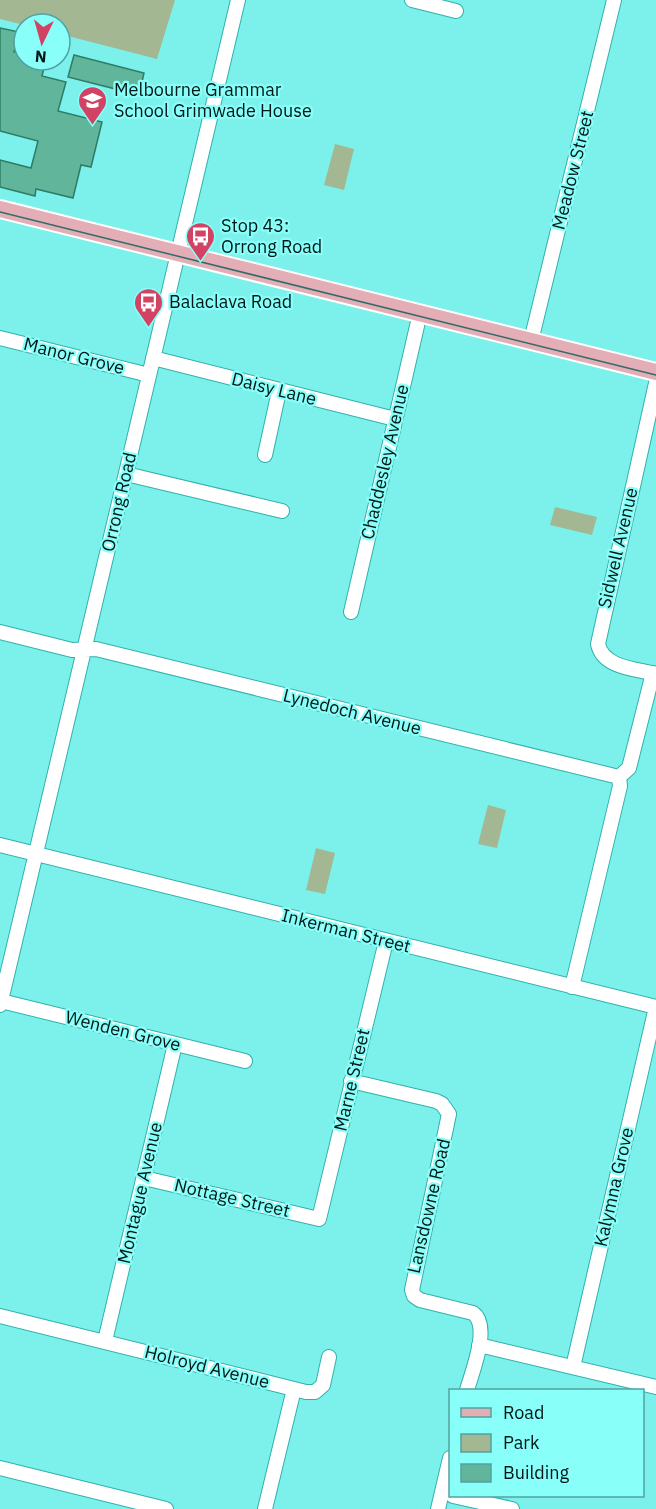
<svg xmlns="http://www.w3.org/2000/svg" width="656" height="1509" font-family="'IBM Plex Sans',sans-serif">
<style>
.green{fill:#a3b793}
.building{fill:#61b59b;stroke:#2c7d66;stroke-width:1.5}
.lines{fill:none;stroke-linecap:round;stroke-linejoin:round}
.minor-casing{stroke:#31b1ac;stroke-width:16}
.major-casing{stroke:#fff;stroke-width:20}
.minor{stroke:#fff;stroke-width:14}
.major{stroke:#e3aeb5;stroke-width:16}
.tram{stroke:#306b69;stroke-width:1.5}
.labels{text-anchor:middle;stroke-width:4.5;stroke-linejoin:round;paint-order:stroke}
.poi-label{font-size:18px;fill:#001717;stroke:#89fff9;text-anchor:start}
.street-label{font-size:18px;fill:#001717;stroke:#89fff9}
</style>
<rect width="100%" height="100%" fill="#7cf1ec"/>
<!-- green -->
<path class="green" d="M0 0H175L157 59 60 34V24L24 25 0 19Z
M335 144 354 149 344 190 324 185Z
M555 507 597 517 592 535 550 525Z
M488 805 506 810 497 848 478 844Z
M316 848 335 853 325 894 306 890Z"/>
<!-- building -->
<path class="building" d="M0 28 19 32 14 52 24 54V60H46L42 76 66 82 58 111 102 122 91 167 81 165 73 198 36 189 35 196 0 187V160L31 168 38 141 0 131Z
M74 55 144 73 139 95 68 77Z"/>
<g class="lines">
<defs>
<path id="minor" d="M412 0 456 11
M0 338 149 375
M531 341 614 0
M153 358 395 419
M656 383 598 644C603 668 636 669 656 674
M265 455 279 391
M126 474 282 511
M351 612 420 313
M0 632 72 650 96 649 619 777
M619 777 629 768 653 673
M0 845 656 1007
M572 987 620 786 619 777
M1 1001 245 1061
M0 1005 238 0
M351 1081 436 1101 442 1104 449 1114 412 1290 414 1296 420 1300 473 1313C491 1326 472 1372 467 1390
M144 1178 319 1219 386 941
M0 1316 306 1392H315L323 1385 329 1357
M105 1341 175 1044
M479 1345 656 1387
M573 1367 656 1007
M0 1468 166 1509
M453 1496 512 1509
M265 1509 294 1389
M438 1509 450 1458"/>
<path id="major" d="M0 209 656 372"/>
</defs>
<!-- minor casing -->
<use href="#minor" class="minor-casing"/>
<!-- major casing -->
<use href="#major" class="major-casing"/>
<!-- minor -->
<use href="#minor" class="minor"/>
<!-- major -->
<use href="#major" class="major"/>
<!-- tram -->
<path class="tram" d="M0 212 656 375"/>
</g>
<!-- icons -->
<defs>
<symbol id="school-pin" viewBox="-11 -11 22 30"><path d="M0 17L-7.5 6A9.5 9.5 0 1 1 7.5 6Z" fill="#d24363" stroke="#89fff9"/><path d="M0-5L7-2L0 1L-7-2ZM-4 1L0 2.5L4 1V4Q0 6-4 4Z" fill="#fff"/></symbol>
<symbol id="bus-pin" viewBox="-11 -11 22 30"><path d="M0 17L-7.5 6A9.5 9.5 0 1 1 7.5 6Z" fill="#d24363" stroke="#89fff9"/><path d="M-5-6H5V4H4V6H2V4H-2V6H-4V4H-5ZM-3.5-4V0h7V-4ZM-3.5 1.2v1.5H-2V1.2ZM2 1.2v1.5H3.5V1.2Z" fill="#fff"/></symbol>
</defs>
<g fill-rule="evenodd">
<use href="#school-pin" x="76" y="84" width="33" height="45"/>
<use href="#bus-pin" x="184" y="220" width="33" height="45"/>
<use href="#bus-pin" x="132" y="286" width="33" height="45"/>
</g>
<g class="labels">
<!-- poi labels -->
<g class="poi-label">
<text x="114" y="96">Melbourne Grammar<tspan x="114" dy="21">School Grimwade House</tspan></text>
<text x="221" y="232">Stop 43:<tspan x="221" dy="21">Orrong Road</tspan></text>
<text x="169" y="308">Balaclava Road</text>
</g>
<!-- street labels -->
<g class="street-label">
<text transform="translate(573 170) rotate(-76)" y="6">Meadow Street</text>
<text transform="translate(74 356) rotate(14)" y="6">Manor Grove</text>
<text transform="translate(274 389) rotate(14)" y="6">Daisy Lane</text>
<text transform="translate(385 462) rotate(-77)" y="6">Chaddesley Avenue</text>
<text transform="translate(119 502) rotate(-77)" y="6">Orrong Road</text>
<text transform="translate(618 548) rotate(-77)" y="6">Sidwell Avenue</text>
<text transform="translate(352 712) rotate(14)" y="6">Lynedoch Avenue</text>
<text transform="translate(346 931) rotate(14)" y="6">Inkerman Street</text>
<text transform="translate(123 1031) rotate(14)" y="6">Wenden Grove</text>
<text transform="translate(352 1080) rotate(-77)" y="6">Marne Street</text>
<text transform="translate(614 1187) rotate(-77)" y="6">Kalymna Grove</text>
<text transform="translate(140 1193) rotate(-77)" y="6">Montague Avenue</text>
<text transform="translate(232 1198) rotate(13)" y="6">Nottage Street</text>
<text transform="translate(429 1206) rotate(-77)" y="6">Lansdowne Road</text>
<text transform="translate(207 1367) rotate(14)" y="6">Holroyd Avenue</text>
</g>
</g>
<!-- legend -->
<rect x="449" y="1389" width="195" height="108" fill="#89fff9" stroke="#52a29f" stroke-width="1.5"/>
<rect x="461" y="1408" width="30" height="9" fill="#e3aeb5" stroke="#52a29f" stroke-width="1.5"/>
<text x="503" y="1419" font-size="18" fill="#001717">Road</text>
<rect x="461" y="1434" width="30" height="18" fill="#a3b793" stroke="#52a29f" stroke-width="1.5"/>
<text x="503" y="1449" font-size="18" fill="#001717">Park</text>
<rect x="461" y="1464" width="30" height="18" fill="#61b59b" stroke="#52a29f" stroke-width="1.5"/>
<text x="503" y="1479" font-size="18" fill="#001717">Building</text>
<!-- north arrow -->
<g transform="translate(42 42) rotate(185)"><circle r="28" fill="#89fff9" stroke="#52a29f" stroke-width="1.5"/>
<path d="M0-4.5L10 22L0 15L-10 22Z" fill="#d24363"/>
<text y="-9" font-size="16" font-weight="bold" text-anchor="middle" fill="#001717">N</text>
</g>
</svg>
